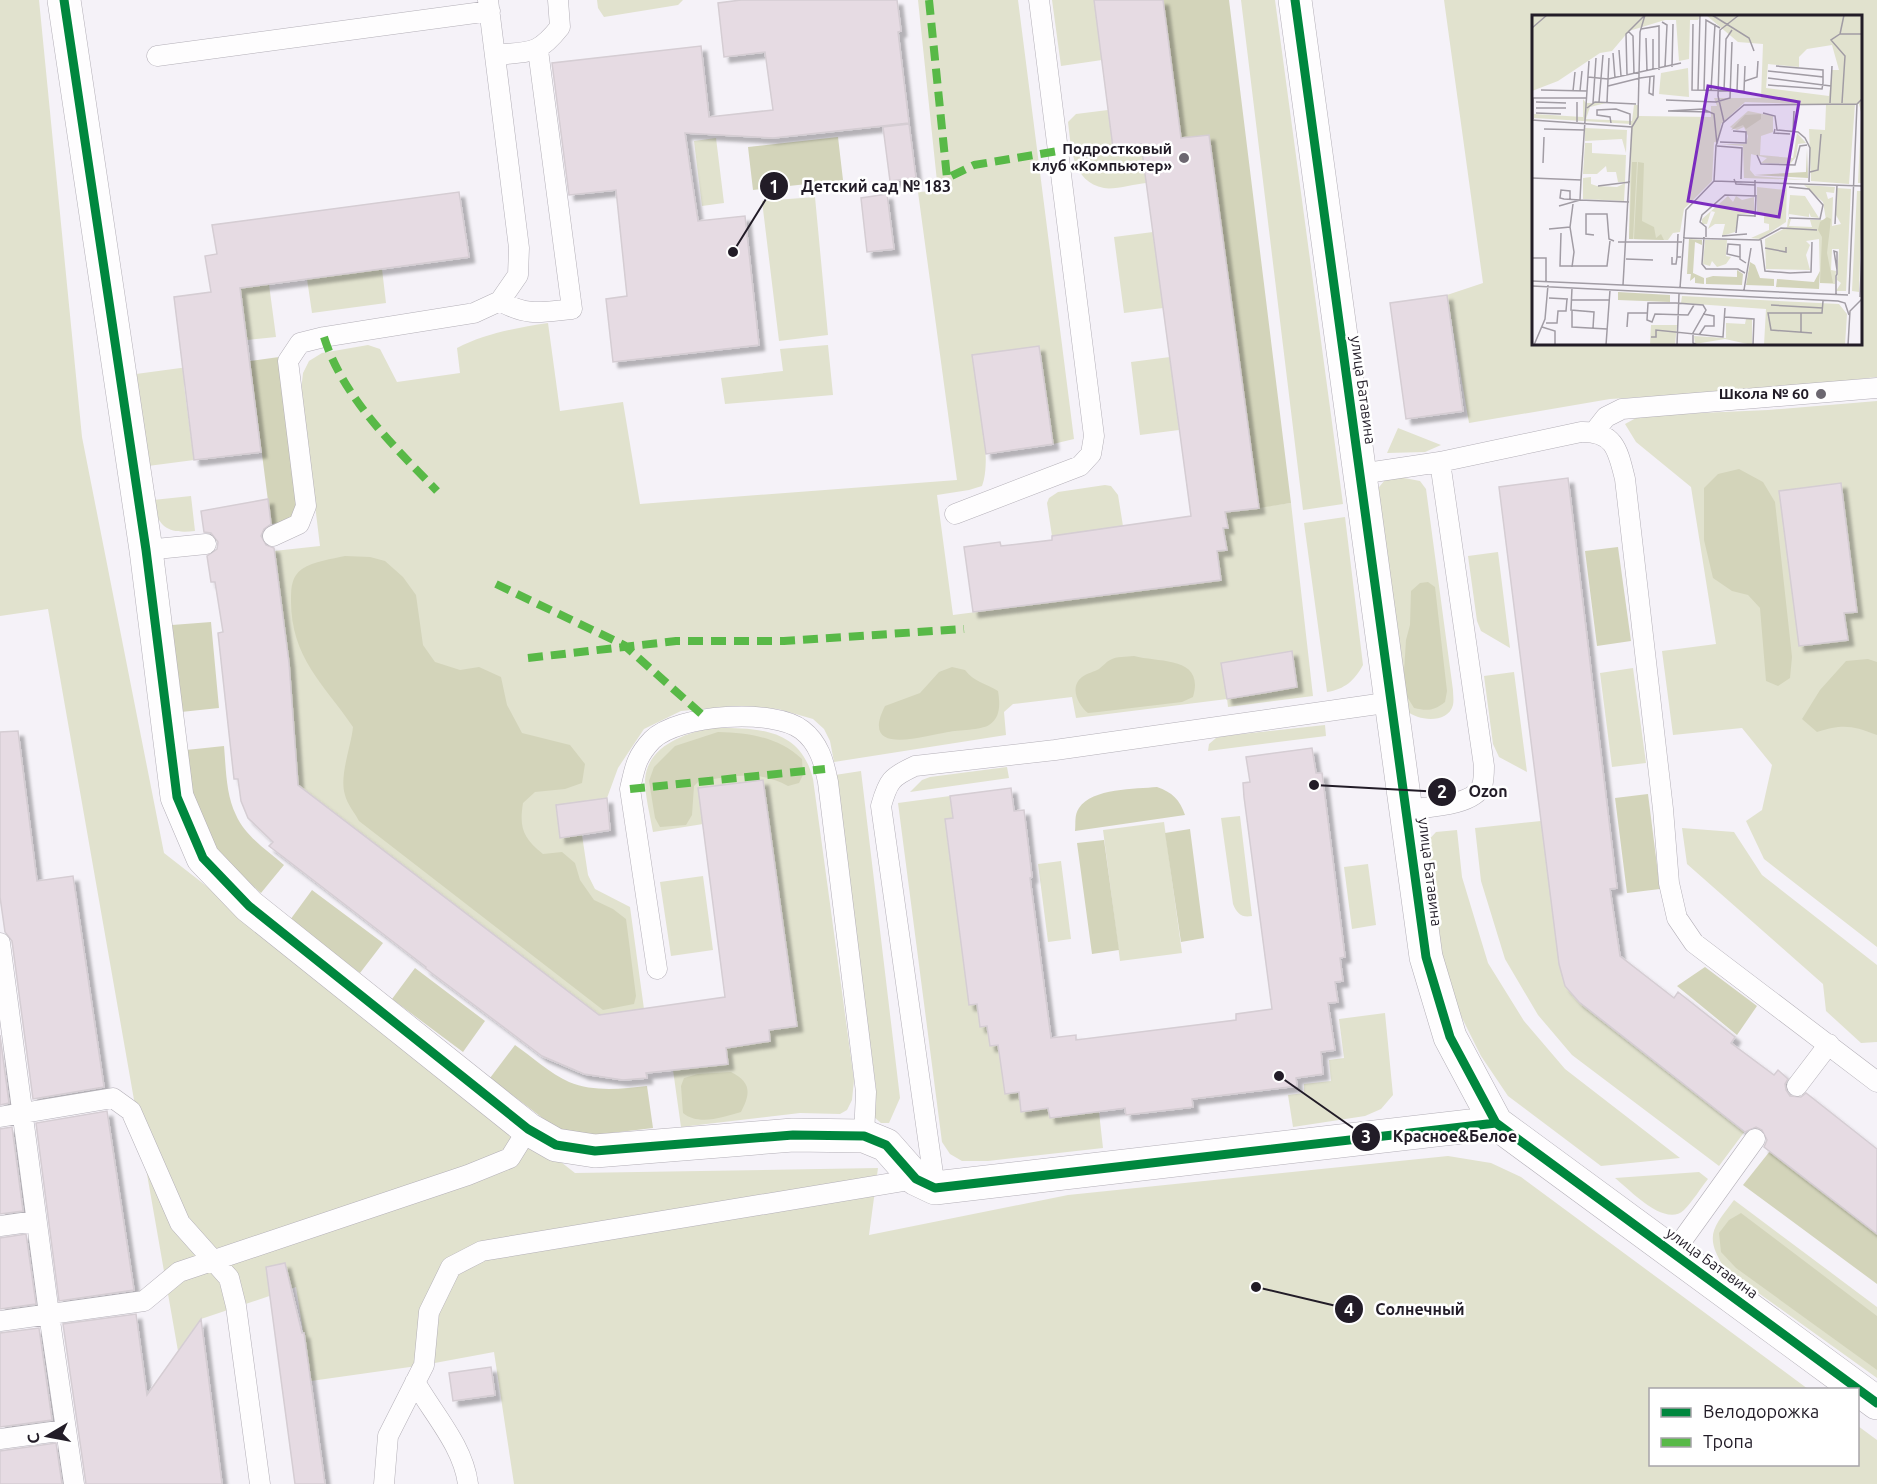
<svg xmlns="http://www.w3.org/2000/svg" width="1877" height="1484" font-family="Ubuntu,sans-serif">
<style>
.green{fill:#e1e2ce;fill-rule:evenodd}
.forest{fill:#d3d4ba}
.building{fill:#e6dbe3;stroke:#d5cdd3;stroke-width:1.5;filter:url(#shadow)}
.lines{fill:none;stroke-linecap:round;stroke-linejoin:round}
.service-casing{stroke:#b3afb7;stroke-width:21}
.minor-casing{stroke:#b3afb7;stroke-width:34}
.service{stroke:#fefdfe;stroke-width:20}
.minor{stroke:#fefdfe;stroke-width:33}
.quiet{stroke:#58b947;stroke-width:8;stroke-dasharray:15 8;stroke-linecap:butt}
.cycleway-casing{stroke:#fff;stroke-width:13}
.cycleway{stroke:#00873e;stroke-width:9}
.poi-dot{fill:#6c6770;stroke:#fff;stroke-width:2}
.labels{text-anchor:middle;stroke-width:5;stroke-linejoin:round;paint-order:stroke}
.poi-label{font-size:15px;font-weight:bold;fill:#221c27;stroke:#fff;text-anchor:end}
.street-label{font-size:15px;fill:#221c27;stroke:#fff}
.inset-road{fill:none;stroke:#a19ca4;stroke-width:1.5}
.view{fill:#7b2cbf;fill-opacity:0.15;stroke:#7b2cbf;stroke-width:3}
.inset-edge{fill:none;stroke:#221c27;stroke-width:3}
.leader{fill:none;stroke:#221c27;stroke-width:2}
.callout-dot{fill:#221c27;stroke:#fff;stroke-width:2}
.mark-label{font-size:18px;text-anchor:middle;font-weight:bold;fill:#fff}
.callout-label{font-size:16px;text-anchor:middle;font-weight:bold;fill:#221c27;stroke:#fff;stroke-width:5;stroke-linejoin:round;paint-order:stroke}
</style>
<defs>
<filter id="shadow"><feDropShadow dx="5.5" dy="5.5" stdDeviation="1.5" flood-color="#0004"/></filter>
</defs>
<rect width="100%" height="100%" fill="#f5f2f8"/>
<!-- green -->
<path class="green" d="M0 0H39L82 437 164 853 575 1173 878 1168 869 1235 1068 1195 1448 1156 1491 1163 1521 1177 1808 1389 1650 1390V1464H1858V1426L1877 1440V1484H514L494 1352 424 1365 311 1381 296 1287 201 1319 178 1351 48 609 0 616Z
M597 0H683L678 5 604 17 598 8Z
M918 0H1018L1074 439 1053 444 1039 346 972 355C977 387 993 459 982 486L969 490 937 495 953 615 1221 580 1217 551 1227 550 1223 528 1228 527 1225 512 1291 503 1313 696 1228 707 1227 699 1076 718 1072 697 1013 704 1004 712 1006 735 834 762 830 741 824 729 813 719 778 709 734 706 681 711 644 729 618 768 607 798 556 805 560 838 582 835 588 875 595 889 630 907 644 1009 599 1015 298 785 289 663 274 551 320 546 301 391 303 373 309 361 322 353 368 345 380 349 397 382 460 373 457 348C486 333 516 328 548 323L560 411 623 402 640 504 957 480 918 192 938 191Z
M1052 0H1094L1102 60 1061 66Z
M1241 0H1275L1343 504 1303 510Z
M1444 0H1877V377L1765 390 1610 399 1469 423 1447 295 1483 283ZM1534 16H1860V344H1534Z
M1108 110 1113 148 1141 144 1146 183C1135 184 1114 190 1104 188 1072 182 1071 147 1068 122L1076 114Z
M716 138 724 203 702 206 694 141Z
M815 197 828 335 779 341 762 201Z
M1153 232 1163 308 1124 313 1114 237Z
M382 269 386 303 312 313 307 279Z
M268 277 276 337 247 340 240 288 258 286Z
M828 345 833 395 725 404 721 378 783 371 780 349Z
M1170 357 1179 430 1140 435 1131 362Z
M188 367 191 383 184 385 194 460 148 466 136 374Z
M1877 401V947L1764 859 1746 821 1762 810 1772 765 1742 728 1673 735 1662 651 1716 644 1691 487 1636 442 1625 424 1636 418 1656 415 1768 410Z
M1398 428 1441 445 1425 452 1387 453Z
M1399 477 1420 481 1426 489 1453 690C1453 694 1454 700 1453 705 1448 724 1418 721 1407 711L1374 493 1385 480Z
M1105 485 1111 486 1118 495 1123 526 1052 536 1047 503 1049 498 1058 492Z
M191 496 195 531C169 534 157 528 153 500Z
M1345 517 1363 665C1354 681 1345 689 1327 692L1304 523Z
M1498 552 1510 648 1481 631 1477 621 1468 556Z
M1633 668 1646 763 1612 767 1600 673Z
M1514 672 1527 772 1499 757 1493 744 1484 676Z
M1325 725 1326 736 1208 751 1209 744 1216 738 1224 736Z
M712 728C757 728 800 727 813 779L854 1080 852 1100 847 1110 840 1114 800 1113 681 1127 673 1070 726 1048 770 1041 769 1030 797 1026 763 781 699 788 703 824 653 832C650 815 645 796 645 780 647 746 685 733 712 728Z
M1007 767 1009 778 910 792 922 780 930 777Z
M861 771 900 1098 889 1123H881L874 1117 876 1088 835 775Z
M950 796 953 818 945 820 954 890 962 889 980 1027 987 1026 990 1046 998 1045 1019 1092 1021 1112 1048 1108 1050 1118 1099 1112 1103 1148 988 1161H962L950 1154 942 1142 898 803Z
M1240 816 1252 916C1242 918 1237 914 1233 904L1221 818Z
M1541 821 1565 986 1579 1002 1745 1131 1719 1166 1572 1055 1538 1015 1505 959 1481 881 1475 828Z
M1164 822 1182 953 1120 961 1103 830Z
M1682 828 1734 832 1762 875 1877 965V1042L1861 1043 1826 1011 1823 984 1687 864Z
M1457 830 1462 877 1488 963 1524 1021 1565 1069 1680 1158 1601 1166 1508 1096 1481 1056 1453 1000 1435 936 1424 845 1436 832Z
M1061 861 1071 939 1048 942 1038 864Z
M1368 864 1376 925 1352 929 1344 867Z
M703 876 713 950 671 956 660 882Z
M1385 1013 1393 1095 1381 1109 1365 1116 1293 1127 1288 1095 1304 1093V1084L1331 1081 1329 1060 1344 1058 1339 1019Z
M1699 1172 1708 1179C1700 1189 1693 1201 1684 1210 1665 1228 1630 1190 1615 1178Z
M1734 1200 1877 1307V1378L1725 1269C1704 1236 1712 1229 1734 1200Z"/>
<!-- forest -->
<path class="forest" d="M1163 0H1229L1291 503 1259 508 1209 135 1181 138Z
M838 137 843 180 753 190 748 147Z
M279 357 298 504C294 522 288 522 271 524L250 361Z
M1739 469 1763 482 1775 502 1792 657 1790 678 1778 686 1766 681 1760 608 1748 595 1732 591 1713 578 1704 540V488L1718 474Z
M1618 547 1631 641 1597 646 1585 551Z
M345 556 370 557 385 561 403 577 416 595 423 645 435 662 460 670 479 667 501 677 507 705 522 733 570 745 585 764 582 783 565 789 535 792 523 803C519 828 523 838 543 854L562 852 575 863 580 880 594 900 613 909 626 919 636 996 634 1004 603 1010 359 821C355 813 347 804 345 795 339 776 351 747 353 727 323 683 290 657 291 598 291 587 292 576 302 569 314 561 332 559 345 556Z
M1428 582 1435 587 1447 691 1445 702C1434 711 1427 711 1414 708L1406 695 1404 672 1406 640 1410 625 1411 591 1420 583Z
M211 622 219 708 181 712 172 625Z
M1134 656C1160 663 1205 656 1193 697L1182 702 1098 712 1088 713C1078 705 1069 687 1082 677 1087 673 1094 672 1099 669 1103 666 1106 662 1110 660 1117 656 1126 657 1134 656Z
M1868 659 1877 662V735C1852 725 1842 724 1817 732L1802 719 1820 690 1846 661Z
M952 667 965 670C974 682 985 683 998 691 1000 703 1001 718 989 725 981 730 958 730 948 732 923 736 859 757 885 706L920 693 939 672Z
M718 732C750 733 778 737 802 759L803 775 799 783 788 786C756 769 733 777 699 781L694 786 692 815 686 825 660 827 655 818 649 781 654 767 675 746Z
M224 746C226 769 226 795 236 815 245 836 267 850 284 865L261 893C239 873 216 855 202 828 189 805 189 775 186 750Z
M1157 787C1172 792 1180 800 1185 815L1075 831C1076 823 1074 815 1079 808 1092 788 1136 789 1157 787Z
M1648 794 1660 889 1627 893 1615 798Z
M1190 829 1204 938 1181 942 1165 833Z
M1104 840 1119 950 1092 954 1077 843Z
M312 890 383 943 360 973 290 920Z
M1705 967 1757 1006 1737 1035 1677 986Z
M415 968 485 1021 463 1052 392 999Z
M515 1045C531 1056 551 1074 569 1082 593 1092 621 1089 647 1086L653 1128 594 1135 557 1129 490 1078Z
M731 1072C751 1082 751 1093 741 1112 723 1117 699 1126 683 1113L681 1086 684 1078 698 1074Z
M1770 1151 1877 1234V1284L1743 1185Z
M1741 1213 1877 1316V1370L1736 1268 1721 1252 1719 1233 1729 1220Z"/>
<!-- building -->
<path class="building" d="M741 0H897L901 31 898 32 909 123 773 138 685 133 698 221 745 216 759 345 613 362 606 299 627 296 616 190 569 195 552 63 701 46 709 117 773 110 765 52 724 57 718 3Z
M1094 0H1163L1181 138 1209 135 1259 508 1225 512 1228 528H1223L1227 550 1217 551 1221 580 973 612 964 547 1000 542 1001 546 1052 540V536L1191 516 1141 144 1113 148Z
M909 124 916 178 890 181 883 127Z
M459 192 469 257 240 288 261 452 194 460 174 297 211 292 205 256 217 254 212 225Z
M887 194 894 249 867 252 861 198Z
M1447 295 1463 411 1406 419 1390 303Z
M1039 346 1053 444 986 454 972 355Z
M1568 478 1617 888 1610 889 1620 956 1674 998 1678 992 1735 1037 1731 1043 1774 1075 1778 1070 1788 1079 1785 1084 1786 1090 1790 1096 1801 1097 1806 1093 1877 1149V1234L1764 1147 1767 1140 1762 1130 1756 1127 1745 1132 1579 1002 1565 986 1559 964 1499 487Z
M1841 483 1857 612 1844 613 1848 640 1799 646 1779 491Z
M268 499 271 524 264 529 261 536 266 545 274 548 289 663 298 785 599 1015 725 997 698 788 763 780 797 1026 769 1030 770 1041 726 1048 728 1064 646 1073 647 1078 623 1080 584 1074 542 1056 425 968 426 967 269 846 273 842 248 818 241 801 238 779H234L218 633 223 632 215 582H211L207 556 217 549 218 542 211 533 204 532 201 511Z
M1292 651 1297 687 1227 699 1221 663Z
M18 731 37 881 73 876 104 1087 33 1099 12 941 5 932 0 897V732Z
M1312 748 1316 773H1322L1345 957 1340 958 1343 981 1335 982 1338 1002 1328 1003 1335 1050 1321 1052 1323 1074 1296 1078 1297 1086 1192 1099 1193 1107 1126 1115 1125 1108 1050 1118 1048 1108 1021 1112 1019 1092 1005 1094 998 1045 990 1046 987 1026 980 1027 977 1004 969 1005 945 819 953 818 950 796 1011 788 1014 811 1024 810 1032 877 1030 878 1051 1038 1076 1035V1040L1236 1020V1014L1272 1009 1244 797 1243 783 1250 782 1246 757Z
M607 798 610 830 560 838 556 805Z
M0 1035 9 1103 0 1105Z
M107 1111 134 1290 59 1301 36 1123Z
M12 1127 23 1211 0 1214V1129Z
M26 1234 36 1304 0 1309V1238Z
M285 1263 302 1333H304L325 1484H295L266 1267Z
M136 1314 147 1395 201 1319 222 1484H86L63 1324Z
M39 1328 52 1420 0 1427V1333Z
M491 1367 495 1395 453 1401 449 1373Z
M56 1443 62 1484H0V1451Z"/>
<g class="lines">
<defs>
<path id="service" d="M496 55C530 51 537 56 560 27L558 0
M157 56 490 11
M500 301C528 317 542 312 572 309L538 50
M1595 431 1606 417 1622 409 1877 388
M1360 474 1440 462 1581 432C1615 431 1618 451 1625 479L1663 809 1669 883 1677 918 1694 943 1877 1082
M955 514 1080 466 1091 454 1094 436 1039 0
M273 536 299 524 306 506 288 361 300 343 324 337 474 313 500 301 518 275 519 248 488 0
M146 550 206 544
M1407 810C1426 807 1473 806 1482 786 1484 780 1484 772 1484 766L1440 462
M0 943 49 1314 74 1484
M657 969 630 789C635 767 636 757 652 740 678 714 774 708 802 730 819 743 824 762 828 782L866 1092 864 1136
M1797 1086 1829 1044
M0 1117 113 1098 131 1111 180 1223 229 1278 236 1306 260 1484
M935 1188 881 806C888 781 891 777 915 766L1055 750 1392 702
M0 1226 36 1221
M1673 1253 1755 1139
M0 1321 144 1301 179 1272 468 1175 510 1158 528 1129
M415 1382C434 1415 463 1446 468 1484
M0 1439 66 1430
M384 1484 388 1436 424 1365 429 1312 451 1267 482 1251 916 1179"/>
<path id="minor" d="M64 0 146 550 177 797 203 858 249 906 528 1129 556 1145 595 1151 793 1135 864 1136 886 1145 916 1179 935 1188 1496 1123
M1295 0 1426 957 1450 1037 1496 1123 1877 1403"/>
</defs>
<!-- service casing -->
<use href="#service" class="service-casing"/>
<!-- minor casing -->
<use href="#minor" class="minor-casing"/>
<!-- service -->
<use href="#service" class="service"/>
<!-- minor -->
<use href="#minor" class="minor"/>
<!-- quiet -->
<path class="quiet" d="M929 0 947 178 974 165 1058 151
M324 337C343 398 394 446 437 491
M496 584 624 645 707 719
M528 658 676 641H784L964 629
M630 789 825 769"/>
<defs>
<path id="cycleway" d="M64 0 146 550 177 797 203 858 249 906 528 1129 556 1145 595 1151 793 1135 864 1136 886 1145 916 1179 935 1188 1496 1123
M1295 0 1426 957 1450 1037 1496 1123 1877 1403"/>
</defs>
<!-- cycleway casing -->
<use href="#cycleway" class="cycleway-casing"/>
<!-- cycleway -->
<use href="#cycleway" class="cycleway"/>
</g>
<!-- markers -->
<g class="poi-dot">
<circle cx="1184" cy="158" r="6"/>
<circle cx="1821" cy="394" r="6"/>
</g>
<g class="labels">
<!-- poi labels -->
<g class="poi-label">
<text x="1172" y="154">Подростковый<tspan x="1172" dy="17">клуб «Компьютер»</tspan></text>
<text x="1809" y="399">Школа № 60</text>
</g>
<!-- street labels -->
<g class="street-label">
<text transform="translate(1363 390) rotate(82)" y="5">улица Батавина</text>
<text transform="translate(1430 872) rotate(83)" y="5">улица Батавина</text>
<text transform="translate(1712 1263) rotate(36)" y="5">улица Батавина</text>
</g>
</g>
<!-- overview -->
<g transform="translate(1532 15)">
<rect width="330" height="330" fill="#f5f2f8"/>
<path d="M0 0H169L166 5H158L157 44 147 46 144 5H133L97 16 80 36 68 38 26 66 0 76ZM174 0H330V101L327 89H323L317 169 279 166 277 114 293 115 294 90 213 87 189 109 186 128 182 127 180 166 152 194 148 217 141 218 136 225 97 224 99 109 2 103V99L51 102V84L54 88H74L58 92 54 104 100 106 102 90H107V101L179 102V91H185L182 83H229L231 29 206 27ZM300 30 307 55H300L297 81 234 73 236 49 267 52V42L275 34ZM156 53 157 82 127 79 129 58ZM216 96 241 101V117L229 121 228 140 261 143 265 118 274 128 266 129 264 142 258 149 229 148 235 143 219 139 218 155 223 161 276 165 212 163 211 131 189 129H214L216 121 212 112 205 115 198 112ZM329 105H330V168H326ZM53 113 95 115 94 138 90 124 53 126ZM53 128H60V138L94 140 93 167H86L84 157H75L74 151 65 159H51ZM59 162V169L65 171 85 172 93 168 92 186 51 184V163ZM255 168 254 207 228 224 219 223 237 215V209L232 208V200H225V172L254 175ZM272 170 303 172 302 178 294 177 296 184 301 182 300 211 309 209 304 200 305 173 319 174 314 276H304L309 268 305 265 307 234H300L299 255 304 256 303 269 288 268 287 224 274 226 278 230 274 240 278 255 234 254 233 224 255 212 256 204H259L257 211 280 212 278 205H294L291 187ZM325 176H330L327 277 320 276ZM258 180 273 181 287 203 279 202 277 198V202L257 199 256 203ZM196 181 201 187 204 181 210 185 222 182V199H207L203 217 190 221 193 209H183L176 214 183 197 179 196 175 209H170V204ZM173 225H195L194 241 199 242 194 249 185 252 180 246 178 251 171 249ZM150 281 307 289 315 299 313 330H232L234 294 149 288ZM214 304H220V330L193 324 163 329 162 321 194 323V308L213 309ZM119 310H145L143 330H118Z" fill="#e1e2ce" fill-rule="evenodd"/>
<path d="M229 99V104L214 114 211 110 199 115 213 100ZM275 134 276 163 222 160 274 157ZM100 147H105L101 224H97ZM106 147 112 148 110 206 122 212 124 223 129 219 132 225 102 224ZM295 202 299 204 295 238 301 268H288L290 222 286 215 288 207ZM157 224 170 225V230L163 227 161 258 172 263V269L163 268V262L158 266 159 259H155ZM218 247 223 250 228 263 242 264V271L214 270ZM205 255 211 259 210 270 174 269V263L181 261 205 262ZM288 256 287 274 244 272 245 264 282 267ZM86 277 138 280V287L86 285Z" fill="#d3d4ba"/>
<path class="inset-road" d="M180 0 217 23 222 36M130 7 135 10 133 52M161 9 160 75 212 76 213 51M0 13 15 0M109 14 127 11V55M96 16 101 21 102 59M308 19 312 0M114 23 115 56M87 35 89 61M81 38 83 63M244 51 291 55V62M140 52 141 9M121 55V24M95 60 94 19 113 0M56 62 76 64 149 48M236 63 299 71M213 66 225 62 226 46M236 70 290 74 291 68V62L236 56M76 71 108 63 122 61 121 80 117 78 118 62M9 75 55 76M166 75 168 0M172 75 174 5 188 13M179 75 183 9M41 76 43 57M48 76 50 56M192 76 194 24 200 15M205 76 206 49M134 85 184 87 198 83 200 27M4 87 34 88M67 87 71 40M75 87 77 43M61 88 64 43M298 88 300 51M310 88 313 41 299 25 308 19H330M4 93H34M55 93 63 87 104 89M178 97 136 96 171 94 182 99 185 129M4 98 29 99M231 98 243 101 245 115 266 117 273 123 278 133 277 167M1 104V83H55M0 105 100 112 91 270M45 107V87M192 107 186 81 188 15 207 0M79 108 78 102 65 100V95L84 94 98 99V110M100 112 106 102 108 17 113 0M12 114 52 115M243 114 242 118 258 119M261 117 262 96M188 127 214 128V117L201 116M185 131 210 133 209 164M225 140 229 149 263 150 268 131 275 130M11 148 12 122M278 157 286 155 289 119M0 163 49 165 57 46M202 164 204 169 223 170M182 166 184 131 191 108 212 90 325 89M66 171 98 167M257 172 277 174 291 190 288 204 257 203M38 184V176L29 175 28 183 32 184 48 185 49 165M27 191 48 185 97 187M223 202 224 180M303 209 305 170M38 212 42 237 40 252M17 214 38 212 41 189M29 218 28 251H75L78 226M204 218 206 200 223 201M146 219 145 242H149M62 220 54 219V199H75L77 224 82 226M190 221 215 219M172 222 170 249 174 254H206L213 258M174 222V212L168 207 170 200 193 180 223 181V165M151 223 227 225 249 213 285 215M229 225 233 256 258 258 279 257 280 227M86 227H150M233 233 254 237V232M140 242V249H144L145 242M208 242 195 239 196 229 208 230V244L214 248M0 243H14V266M94 244 121 245M0 266 316 280M0 271 306 286 313 288 317 300M40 273 39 295 62 297 61 313M148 273 154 195 182 166 330 171M212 275 219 233M304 279V261L305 259V237L302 236 305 255M317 279 325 89 330 84M328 282 330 237M17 283 36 284M39 285H77M162 290 156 300 123 299 120 307 115 305 116 288H144L171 290 174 295 161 318V328L165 330M239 290 291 293M40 296V312L75 314M193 302 222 304 221 330M14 308H25L26 296H34L35 284M10 312 23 316V330M95 312 96 298H115M269 317V298M280 318 239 315 236 298H290L291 286M167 320 173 311H182V301L171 299M119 322H124V315L191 322 193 293M2 330 13 304 16 270M74 330 78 275M145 330 147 279M177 330H204M316 330 318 296 330 284"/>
<path class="view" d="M176 71 267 87 247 202 156 186Z"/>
<rect width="330" height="330" class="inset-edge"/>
</g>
<!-- callouts -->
<path class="leader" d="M733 252L774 186M1314 785L1442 792M1279 1076L1366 1137M1256 1287L1349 1309"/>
<g class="callout-dot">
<circle cx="733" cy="252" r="6"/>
<circle cx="1314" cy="785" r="6"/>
<circle cx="1279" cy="1076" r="6"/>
<circle cx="1256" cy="1287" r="6"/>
<circle cx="774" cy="186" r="15"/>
<circle cx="1442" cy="792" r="15"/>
<circle cx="1366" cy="1137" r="15"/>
<circle cx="1349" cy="1309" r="15"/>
</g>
<g class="mark-label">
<text x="774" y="193">1</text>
<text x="1442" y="798">2</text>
<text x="1366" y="1143">3</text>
<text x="1349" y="1316">4</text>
</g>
<g class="callout-label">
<text x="876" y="192">Детский сад № 183</text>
<text x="1488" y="797">Ozon</text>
<text x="1455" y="1142">Красное&amp;Белое</text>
<text x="1420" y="1315">Солнечный</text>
</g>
<!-- legend -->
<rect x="1649" y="1388" width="210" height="78" fill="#ffffff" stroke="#a7a4a9" stroke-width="1.5"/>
<rect x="1661" y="1408" width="30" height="9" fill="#00873e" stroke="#a7a4a9" stroke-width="1.5"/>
<text x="1703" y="1418" font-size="18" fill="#221c27">Велодорожка</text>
<rect x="1661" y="1438" width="30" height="9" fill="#58b947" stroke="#a7a4a9" stroke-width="1.5"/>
<text x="1703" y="1448" font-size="18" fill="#221c27">Тропа</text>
<!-- north arrow -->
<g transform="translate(48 1436) rotate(260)" stroke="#ffffff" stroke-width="4.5" paint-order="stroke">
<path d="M0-4.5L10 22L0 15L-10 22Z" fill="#221c27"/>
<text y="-9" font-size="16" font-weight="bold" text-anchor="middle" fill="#221c27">С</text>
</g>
</svg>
